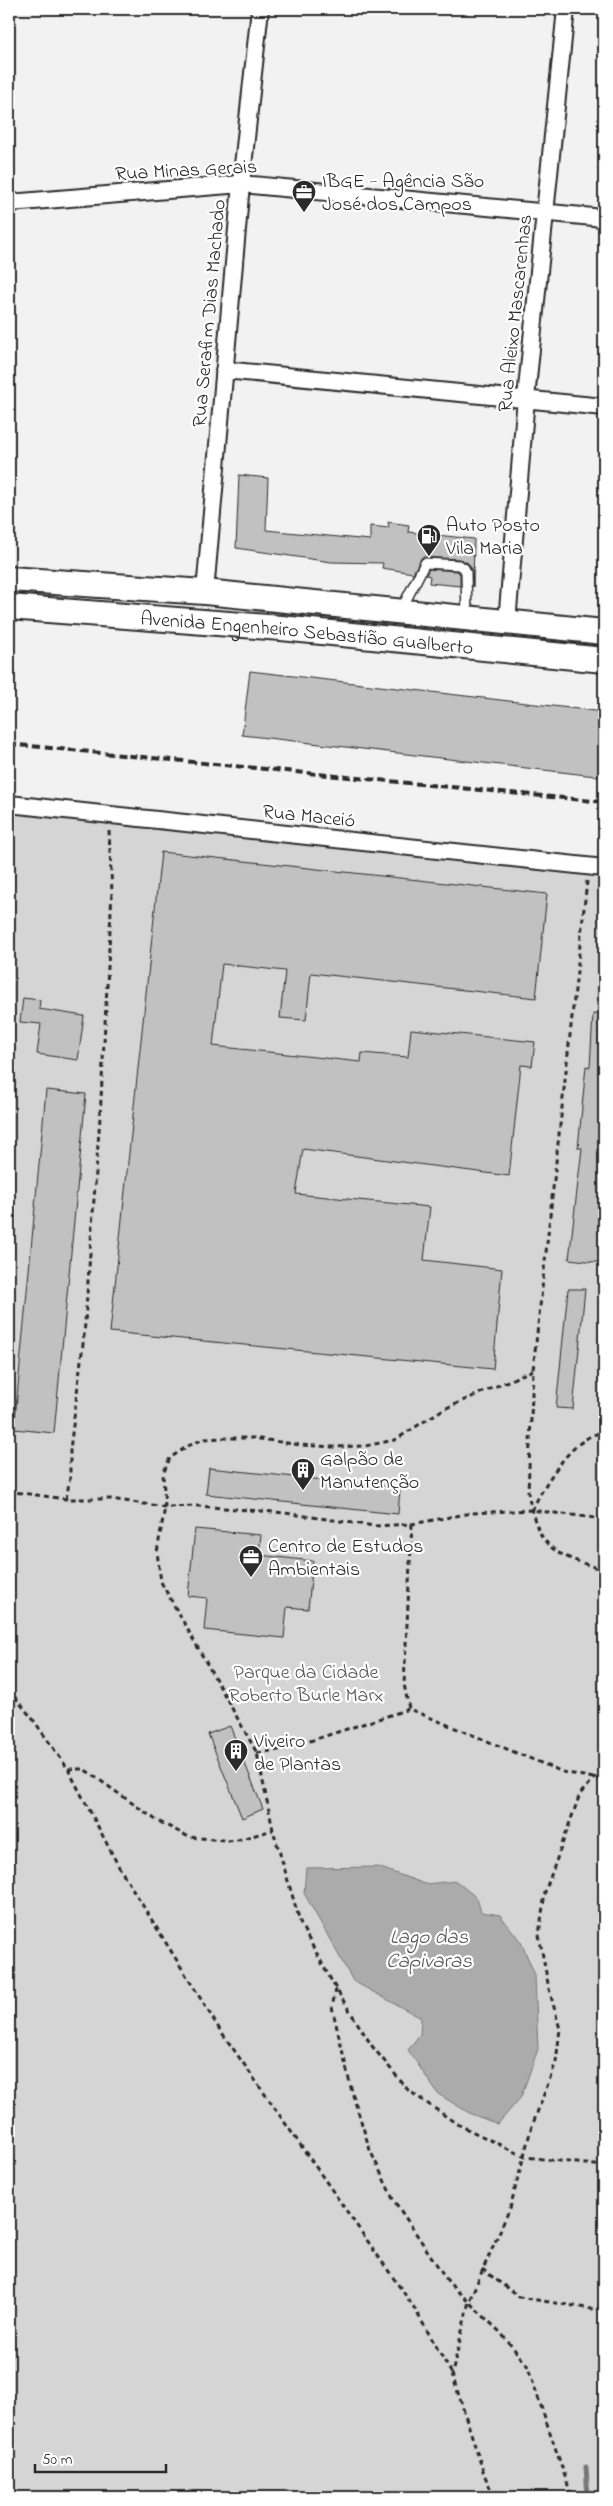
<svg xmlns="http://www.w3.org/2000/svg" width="613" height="2506" font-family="'Indie Flower',sans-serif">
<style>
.green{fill:#d5d5d5;stroke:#808080}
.water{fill:#ababab;stroke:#787878}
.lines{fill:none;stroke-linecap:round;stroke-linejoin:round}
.stream{stroke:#787878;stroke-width:5}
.building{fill:#c1c1c1;stroke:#2b2b2b}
.service-casing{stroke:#2b2b2b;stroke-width:12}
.minor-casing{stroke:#2b2b2b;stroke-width:20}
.secondary-casing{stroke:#2b2b2b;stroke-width:28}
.path{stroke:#2b2b2b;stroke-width:3;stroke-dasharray:5 4;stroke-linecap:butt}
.service{stroke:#fff;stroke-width:9}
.minor{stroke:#fff;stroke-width:16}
.secondary{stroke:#fff;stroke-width:24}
.rail{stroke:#2b2b2b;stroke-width:4;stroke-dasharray:8 4;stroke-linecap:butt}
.labels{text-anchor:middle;stroke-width:4.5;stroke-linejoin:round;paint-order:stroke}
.street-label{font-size:20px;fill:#2b2b2b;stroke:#fff}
.poi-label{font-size:20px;fill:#2b2b2b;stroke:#fff;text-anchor:start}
.park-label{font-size:20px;fill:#565656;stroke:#fff}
.water-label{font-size:21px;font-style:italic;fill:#585858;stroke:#fff}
</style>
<rect width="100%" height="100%" fill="#f2f2f2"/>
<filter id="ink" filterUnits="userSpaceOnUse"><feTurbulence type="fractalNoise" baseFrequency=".02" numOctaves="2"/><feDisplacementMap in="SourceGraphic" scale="10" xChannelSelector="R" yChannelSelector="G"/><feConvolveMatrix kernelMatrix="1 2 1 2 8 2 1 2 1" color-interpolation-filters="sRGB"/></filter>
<g filter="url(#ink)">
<!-- green -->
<path class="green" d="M9 808 604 867V2497H9Z"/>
<!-- water -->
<path class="water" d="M378 1867 425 1884 456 1881 477 1898 481 1912 500 1915 521 1942 535 1975 538 2049 521 2097 498 2124 471 2114 438 2094 408 2050 420 2034 421 2018 353 1981 304 1893 306 1868Z"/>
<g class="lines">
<!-- stream -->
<path class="stream" d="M586 2467 588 2497"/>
</g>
<!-- building -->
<path class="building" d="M239 475 268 478 266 530 370 540V526L389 528 388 522 409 525 408 532 474 539 473 587 472 569 468 563 459 559 422 557 413 573 382 568 383 563 331 562 236 548Z
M429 569 457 571 460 574V586L429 583 430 576 426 575Z
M250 671 604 712V777L242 735Z
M161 852 547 894 536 998 311 973 306 1020 280 1018 285 971 222 964 213 1046 361 1062 362 1053 408 1057 411 1029 535 1042 532 1066 521 1065 509 1176 303 1149 296 1194 430 1207 424 1260 502 1269 493 1369 110 1332Z
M23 998 40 1000 39 1009 84 1016 78 1060 37 1054 41 1024 20 1022Z
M593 1014H604V1263L569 1259 582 1148H578L586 1066 590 1067Z
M46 1090 86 1094 54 1433 14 1429Z
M568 1289H585L573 1409 556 1408Z
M209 1468 400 1488 398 1514 206 1494Z
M195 1529 261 1535 259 1555 313 1561 308 1609 287 1607 284 1638 204 1630 207 1598 188 1596Z
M230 1726 263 1809 242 1818 208 1734Z"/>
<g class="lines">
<defs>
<path id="service" d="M401 610 425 563 459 565 464 568 466 572 467 618"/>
<path id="minor" d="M9 203 241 184 604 218
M224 370 604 407
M205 592 241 184 260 9
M507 622 526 398 566 9
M9 804 604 868"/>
<g id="secondary">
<path d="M9 579 205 592 604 632"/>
<path id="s1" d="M9 607 281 628 604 660"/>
</g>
</defs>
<!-- service casing -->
<use href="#service" class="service-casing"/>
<!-- minor casing -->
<use href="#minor" class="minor-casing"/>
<!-- secondary casing -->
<use href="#secondary" class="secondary-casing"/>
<!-- path -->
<path class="path" d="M587 881 533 1370 528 1492C538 1550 553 1554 604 1570
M533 1370 442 1410 395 1440 365 1446 332 1447 300 1445 254 1438H222L204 1439 188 1446 170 1458 163 1474 165 1507 157 1552 161 1582 257 1753 273 1830 301 1925 336 1989 372 2046 408 2090 457 2124 525 2157 604 2166
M9 1489 14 1492 66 1499H111L165 1507 199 1506 285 1513 374 1526 412 1524 472 1513 531 1510 604 1519
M66 1499 70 1478V1450L84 1336 100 1117 112 892 109 831
M532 1510C543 1487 564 1452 586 1439 591 1435 598 1434 604 1431
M412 1524 404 1684 409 1709 563 1772 604 1780
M9 1690 32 1718 68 1769 119 1867 220 2030 413 2306 452 2374
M257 1753 285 1749 409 1709
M68 1769H84L156 1820 189 1837 234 1841 273 1830
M336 1989 332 2007 352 2092 370 2150 393 2199 449 2283 500 2332 527 2365 572 2497
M482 2269 519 2297 592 2309 604 2307
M494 2497 484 2474 452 2374 469 2301 510 2208 531 2129 556 2062 560 2029 549 1989 539 1935 545 1892 580 1794 604 1768"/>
<!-- service -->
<use href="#service" class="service"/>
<!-- minor -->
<use href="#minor" class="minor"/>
<!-- secondary -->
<use href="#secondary" class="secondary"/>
<!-- rail -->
<path class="rail" d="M9 744 604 802"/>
</g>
</g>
<!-- icons -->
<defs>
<symbol id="office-pin" viewBox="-11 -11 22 30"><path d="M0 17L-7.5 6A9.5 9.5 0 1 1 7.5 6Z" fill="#2b2b2b" stroke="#fff"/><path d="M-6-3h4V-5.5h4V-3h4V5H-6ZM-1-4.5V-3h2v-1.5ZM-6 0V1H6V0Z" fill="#fff"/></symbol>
<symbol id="fuel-pin" viewBox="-11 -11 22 30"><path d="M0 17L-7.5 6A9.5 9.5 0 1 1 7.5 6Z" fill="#2b2b2b" stroke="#fff"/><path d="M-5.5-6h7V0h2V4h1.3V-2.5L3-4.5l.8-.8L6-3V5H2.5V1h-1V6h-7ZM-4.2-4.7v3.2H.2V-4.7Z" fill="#fff"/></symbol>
<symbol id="building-pin" viewBox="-11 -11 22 30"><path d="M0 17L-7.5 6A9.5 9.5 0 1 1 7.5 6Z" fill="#2b2b2b" stroke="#fff"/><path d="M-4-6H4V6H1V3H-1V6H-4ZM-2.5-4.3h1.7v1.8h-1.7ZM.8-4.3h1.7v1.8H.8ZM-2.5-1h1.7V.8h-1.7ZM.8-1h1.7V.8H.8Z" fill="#fff"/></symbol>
</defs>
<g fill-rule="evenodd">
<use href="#office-pin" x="290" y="178" width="28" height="38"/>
<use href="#fuel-pin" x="415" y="522" width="28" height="38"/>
<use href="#building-pin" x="289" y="1456" width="28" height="38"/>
<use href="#office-pin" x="237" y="1543" width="28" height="38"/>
<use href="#building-pin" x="222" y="1737" width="28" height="38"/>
</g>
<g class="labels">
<!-- street labels -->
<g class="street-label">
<text transform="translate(186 169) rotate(-3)" y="7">Rua Minas Gerais</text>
<text transform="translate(208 313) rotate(-85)" y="7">Rua Serafim Dias Machado</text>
<text transform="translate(514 313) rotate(-84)" y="7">Rua Aleixo Mascarenhas</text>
<text dy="7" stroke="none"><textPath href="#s1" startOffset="299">Avenida Engenheiro Sebastião Gualberto</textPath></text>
<text transform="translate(309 815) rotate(6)" y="7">Rua Maceió</text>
</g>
<!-- poi labels -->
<g class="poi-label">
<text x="322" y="187">IBGE - Agência São<tspan x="322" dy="23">José dos Campos</tspan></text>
<text x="446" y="531">Auto Posto<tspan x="446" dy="23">Vila Maria</tspan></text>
<text x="320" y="1465">Galpão de<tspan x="320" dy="23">Manutenção</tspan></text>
<text x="268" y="1552">Centro de Estudos<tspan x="268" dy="23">Ambientais</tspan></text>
<text x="254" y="1747">Viveiro<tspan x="254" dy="23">de Plantas</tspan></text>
</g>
<!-- park labels -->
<g class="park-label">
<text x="306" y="1678">Parque da Cidade<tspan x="306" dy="23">Roberto Burle Marx</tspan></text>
</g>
<!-- water labels -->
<g class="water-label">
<text x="429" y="1943">Lago das<tspan x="429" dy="24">Capivaras</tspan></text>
</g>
</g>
<!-- margin -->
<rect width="613" height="2506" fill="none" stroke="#fff" stroke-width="30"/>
<rect x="15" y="15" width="583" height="2476" fill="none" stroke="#2b2b2b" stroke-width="2" filter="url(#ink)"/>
<!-- scale -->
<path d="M35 2464v8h131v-8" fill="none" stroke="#2b2b2b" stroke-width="2.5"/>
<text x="42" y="2464" font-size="15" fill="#2b2b2b" stroke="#ffffff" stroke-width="4" paint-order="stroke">50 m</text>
</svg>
